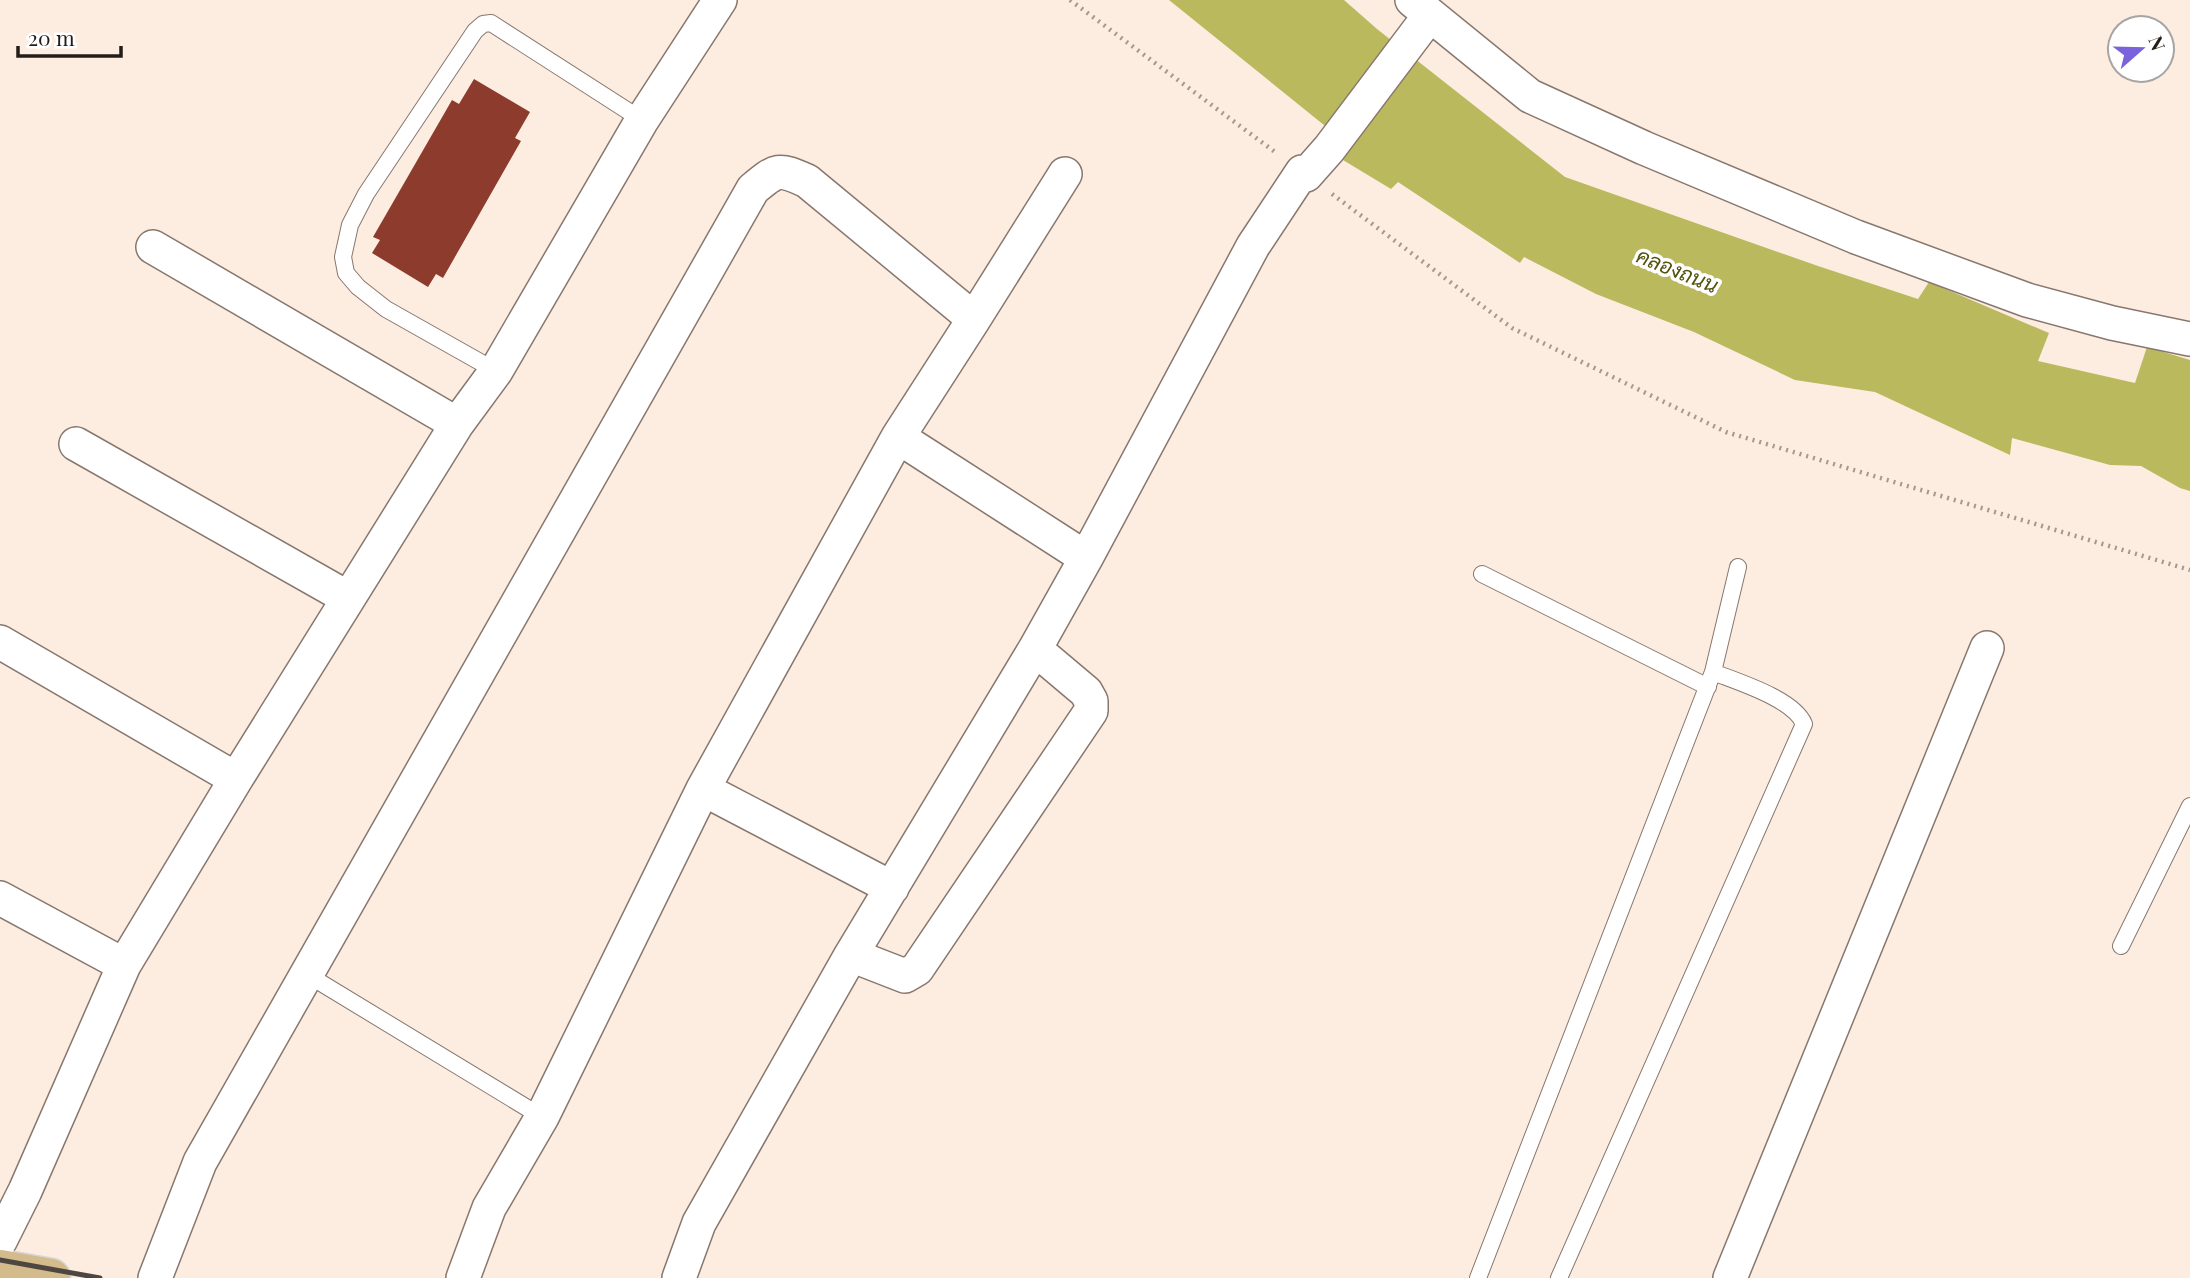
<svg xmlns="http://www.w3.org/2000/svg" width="2190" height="1278" font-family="'Playfair Display',Sarabun,serif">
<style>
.water{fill:#bab95e}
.building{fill:#8d3b2d}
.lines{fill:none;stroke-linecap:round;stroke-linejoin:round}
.lane-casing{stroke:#87776d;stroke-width:18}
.street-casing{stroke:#87776d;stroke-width:36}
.primary-casing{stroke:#d7d6d6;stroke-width:41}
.path{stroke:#a4988f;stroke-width:4.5;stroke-dasharray:2 5;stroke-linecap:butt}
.lane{stroke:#fff;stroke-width:16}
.street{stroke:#fff;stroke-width:33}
.primary{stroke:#d3bb8b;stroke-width:38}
.rail{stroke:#4e4640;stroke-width:5}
.labels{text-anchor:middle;stroke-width:7;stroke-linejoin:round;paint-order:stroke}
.water-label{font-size:21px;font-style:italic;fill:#54520b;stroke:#fff}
</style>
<rect width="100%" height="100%" fill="#fdece0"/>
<!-- water -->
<path class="water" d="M1169 0H1344L1377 29 1565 177 1818 266 1918 299 1929 282 2049 333 2038 361 2135 383 2147 347 2190 360V491L2180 488 2141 466 2110 465 2012 438 2010 455 1875 392 1795 380 1694 332 1596 294 1524 257 1520 263 1398 182 1391 189 1338 157 1345 142Z"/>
<!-- building -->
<path class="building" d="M474 79 530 112 515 138 521 141 443 278 436 274 428 287 372 253 380 240 373 237 452 100 459 104Z"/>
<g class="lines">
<defs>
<path id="lane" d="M496 371 386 309 358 287 346 273 343 257 350 225 366 194 475 31 483 24 491 23 642 120
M1482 574 1708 687
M1713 672 1738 567
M2121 946 2190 806
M308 975 542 1117
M1478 1278 1713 672C1738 682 1794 699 1804 724L1559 1278"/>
<path id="street" d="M1412 0 1530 96 1644 148 1856 237 2027 300 2112 323 2190 339
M1306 175 1329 149 1430 15
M153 247 457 424
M974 319 1065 174
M76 444 348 598
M1086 558 1253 246 1302 172
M0 642 236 779
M703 789 892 888
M0 898 124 965
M851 955 905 976 917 969 1091 711V701L1086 692 1035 649
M0 1241 25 1191 124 965 236 779 457 424 496 371 642 120 720 0
M155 1278 200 1162 753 189C777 169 778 168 807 181L974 319 898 437 703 789 542 1117 489 1208 463 1278
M679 1278 699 1223 851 955 1035 649 1086 558 898 437
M1730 1278 1987 648"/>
<path id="primary" d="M0 1269 51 1278"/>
</defs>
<!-- lane casing -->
<use href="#lane" class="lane-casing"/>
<!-- street casing -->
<use href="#street" class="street-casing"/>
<!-- primary casing -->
<use href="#primary" class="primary-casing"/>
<!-- path -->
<path class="path" d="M1070 0 1275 152
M1332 194 1512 328 1726 432 2190 570"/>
<!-- lane -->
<use href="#lane" class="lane"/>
<!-- street -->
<use href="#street" class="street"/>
<!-- primary -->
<use href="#primary" class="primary"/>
<!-- rail -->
<path class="rail" d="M0 1260 100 1278"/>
</g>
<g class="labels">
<!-- water labels -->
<g class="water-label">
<text transform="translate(1677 271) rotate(22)" y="7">คลองถนน</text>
</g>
</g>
<!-- north arrow -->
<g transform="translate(2141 49) rotate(70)"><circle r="33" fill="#ffffff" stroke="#a7a5a3" stroke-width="2"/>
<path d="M0-5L12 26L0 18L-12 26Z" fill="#7b63de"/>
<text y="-10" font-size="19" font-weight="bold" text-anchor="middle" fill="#231d19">N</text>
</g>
<!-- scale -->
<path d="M18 46v10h103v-10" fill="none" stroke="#231d19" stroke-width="3.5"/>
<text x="28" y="46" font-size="21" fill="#231d19" stroke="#ffffff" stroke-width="5" paint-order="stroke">20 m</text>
</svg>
